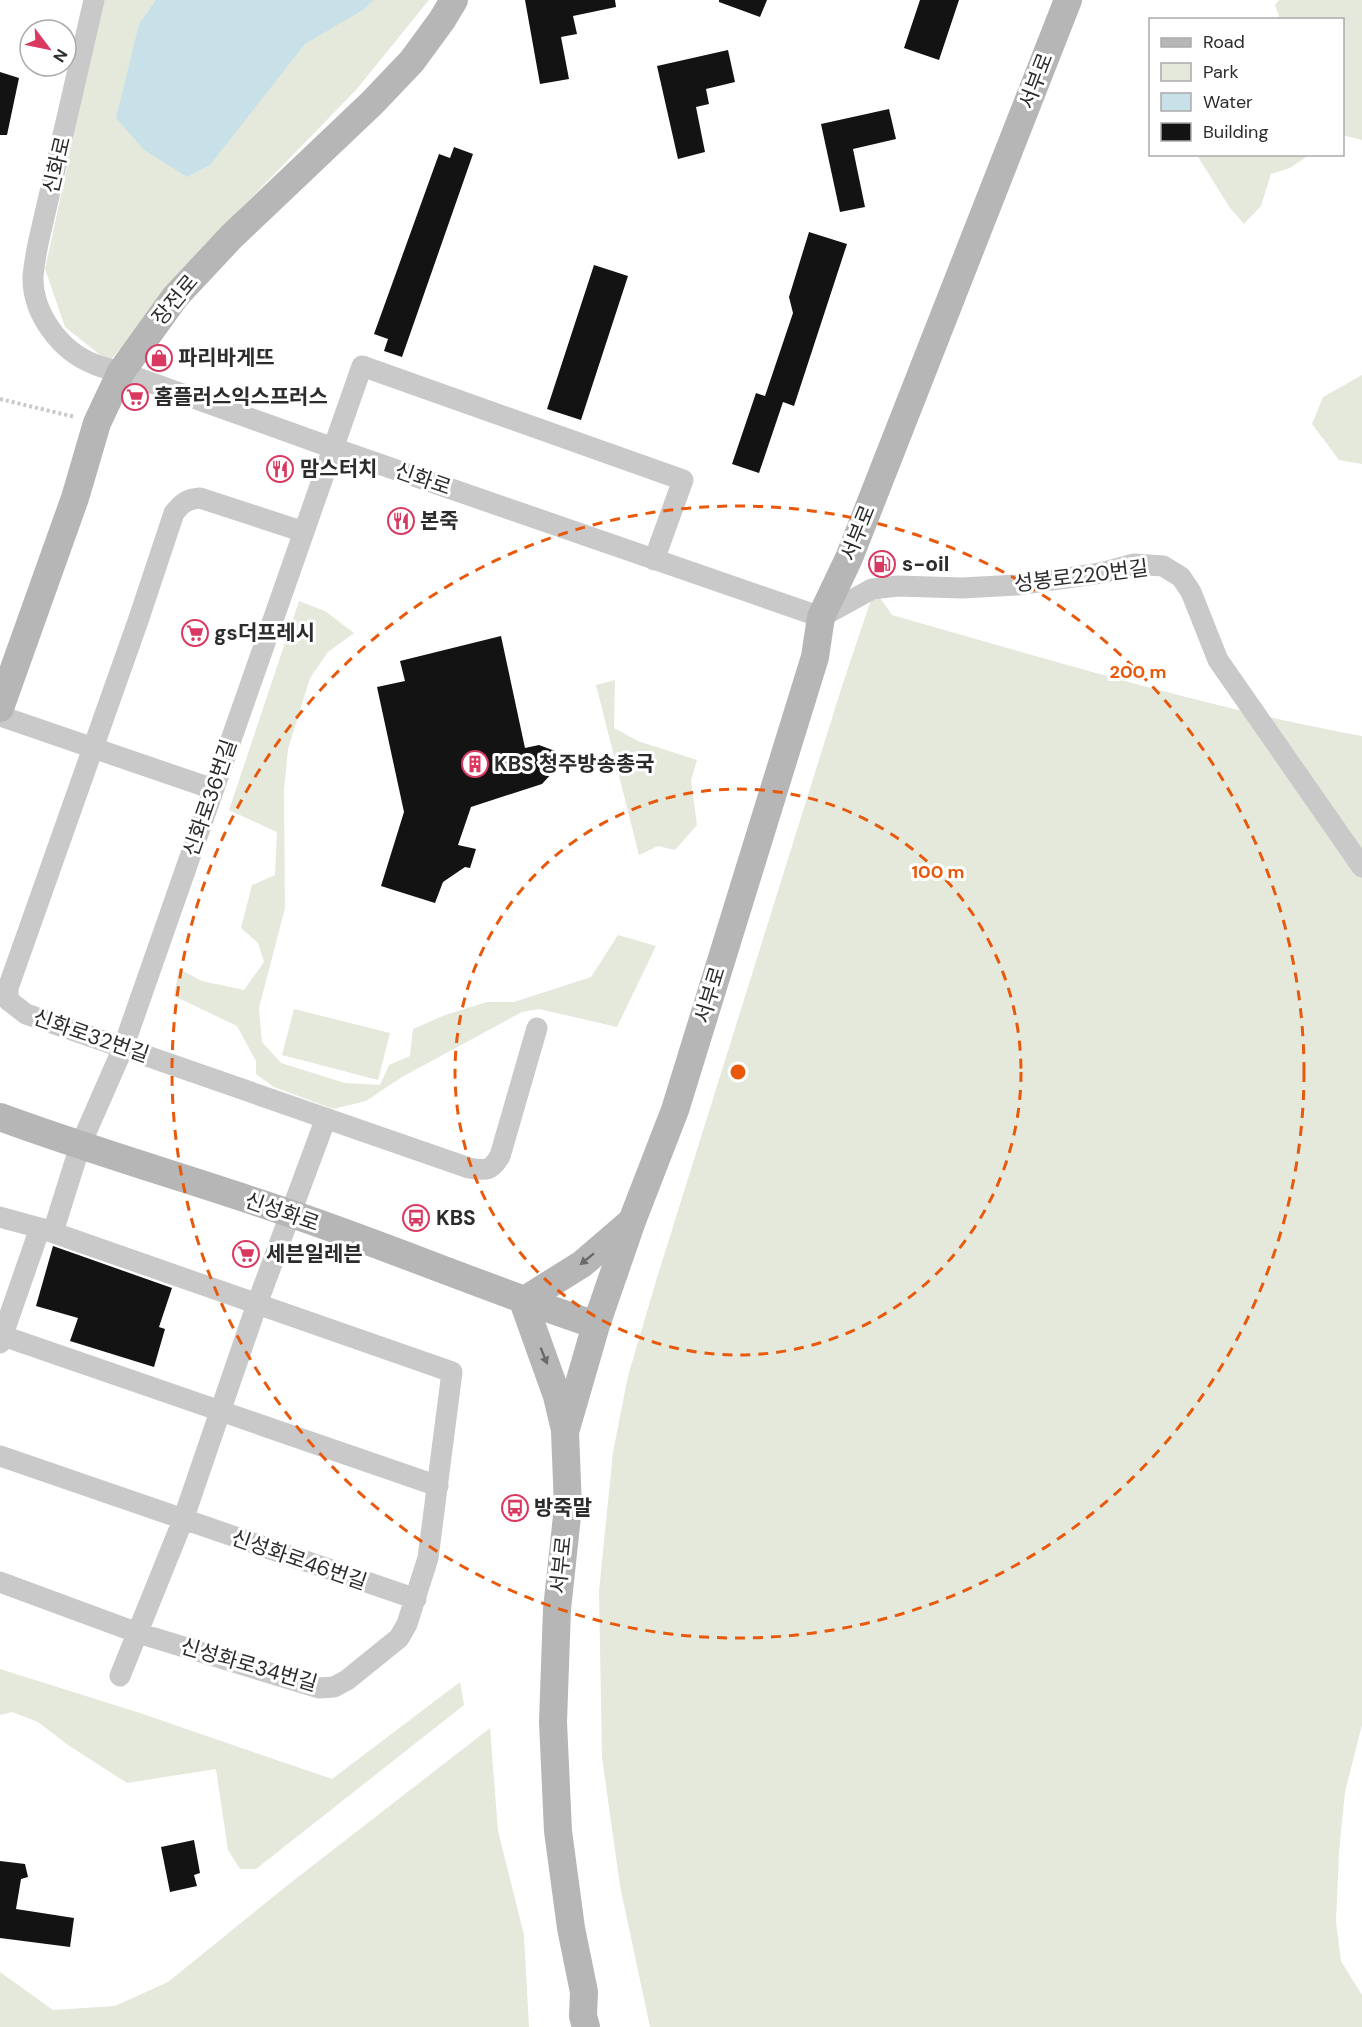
<svg xmlns="http://www.w3.org/2000/svg" width="1362" height="2027" font-family="'DM Sans','Noto Sans KR',sans-serif">
<style>
.green{fill:#e5e9db}
.water{fill:#c8e1e8}
.building{fill:#131313}
.lines{fill:none;stroke-linecap:round;stroke-linejoin:round}
.path{stroke:#c9c9c9;stroke-width:4;stroke-dasharray:3 3;stroke-linecap:butt}
.street{stroke:#c9c9c9;stroke-width:21}
.secondary{stroke:#b6b6b6;stroke-width:28}
.oneway{fill:#6a6a6a}
.ring{fill:none;stroke:#e8590c;stroke-width:3;stroke-dasharray:10 8}
.labels{text-anchor:middle;stroke-width:6;stroke-linejoin:round;paint-order:stroke}
.street-label{font-size:21px;fill:#2c2c2c;stroke:#fff}
.poi-label{font-size:21px;font-weight:bold;fill:#2c2c2c;stroke:#fff;text-anchor:start}
.centre{fill:#e8590c;stroke:#fff;stroke-width:3}
.ring-label{font-size:18px;text-anchor:middle;font-weight:bold;fill:#e8590c;stroke:#fff;stroke-width:6;stroke-linejoin:round;paint-order:stroke}
</style>
<rect width="100%" height="100%" fill="#fff"/>
<!-- green -->
<path class="green" d="M103 0H429L356 90 224 226 109 362 65 327 45 269Z
M1279 0H1362V140L1346 136 1343 137 1342 20 1280 19 1275 5Z
M1199 154H1309V155L1290 168 1271 174 1261 206 1244 224 1230 208 1198 157Z
M1362 375V464L1339 460 1312 424 1323 397Z
M876 592 892 615C1047 659 1203 707 1362 736V1725L1345 1792 1339 1852 1336 1922 1341 1961 1362 1995V2027H650L620 1886 602 1757 599 1591 613 1452 628 1376 656 1281 843 683 872 597Z
M299 601 325 611 354 633 328 652 310 678 288 749 284 790 285 908 259 1008 262 1042 281 1063 345 1083 380 1085 389 1065 410 1056 413 1029 445 1015 487 1002H514L591 977 618 935 656 946 617 1027 539 1009 522 1012 402 1077 366 1101 333 1109 274 1087 256 1074V1061L237 1026 174 996 179 969 202 981 244 990 264 962 258 943 241 928 252 885 275 875 277 832 229 810Z
M615 680 614 728 638 741 697 760 691 780 697 825 675 850 658 846 639 855 596 685Z
M294 1009 390 1033 378 1080 282 1055Z
M0 1669 140 1713 332 1779 460 1682 464 1705 256 1869H240L228 1850 216 1769 127 1783 68 1745 38 1722 12 1712 0 1715Z
M490 1728 498 1831 524 1935 529 2027H0V1972L53 2010 115 2006 168 1982 289 1884Z"/>
<!-- water -->
<path class="water" d="M156 0H374L363 10 305 44 210 165 187 177 144 150 116 118 139 24Z"/>
<!-- building -->
<path class="building" d="M525 0H615L616 7 573 16 577 34 561 37 569 79 540 84Z
M719 0H767L760 17 719 2Z
M920 0H959L939 60 904 48Z
M728 50 735 82 706 89 709 104 696 107 705 152 678 159 657 66Z
M0 72 19 78 7 135H0Z
M889 109 896 139 853 149 865 207 840 212 821 124Z
M454 147 473 154 402 357 384 351 388 339 374 334 439 154 450 158Z
M809 232 847 244 794 406 783 402 759 473 732 464 756 393 765 396 793 313 789 297Z
M594 265 628 276 581 420 547 409Z
M501 636 525 748 539 745 555 751 558 758 555 770 542 784 471 807 458 845 476 849 470 868 465 867 443 882 435 903 381 886 404 812 377 687 405 681 400 661Z
M53 1246 172 1288 159 1327 165 1329 154 1367 70 1341 78 1318 36 1306Z
M194 1840 200 1873 194 1875 197 1886 170 1892 161 1847Z
M0 1861 25 1864 28 1877 21 1879 16 1909 74 1918 70 1947 0 1938Z"/>
<g class="lines">
<!-- path -->
<path class="path" d="M0 399 75 417"/>
<!-- street -->
<path class="street" d="M94 0 38 244C36 254 34 266 33 276 32 313 60 351 94 364 102 368 112 369 121 372L333 448 821 617 872 589 898 586 962 588 1017 585 1101 573 1134 564 1163 566 1181 577 1191 592 1218 660 1362 867
M304 532 200 498C187 499 182 503 174 513L138 621 8 988V1000L26 1014 469 1168C486 1171 491 1171 500 1156L537 1028
M0 716 213 789
M0 1217 40 1228 452 1372 428 1558 407 1624 399 1638 347 1680 334 1687 319 1688 138 1633 0 1582
M53 1232 80 1146 123 1048 362 366 683 480 654 560
M0 1335 438 1486
M0 1343 40 1228
M0 1456 416 1599
M120 1676 183 1520 257 1304 326 1118"/>
<!-- secondary -->
<path class="secondary" d="M0 708 75 498 97 423 121 372 175 297 231 237 372 103 412 61 442 20 454 0
M0 1117C95 1152 193 1180 289 1213 392 1248 493 1291 596 1325
M523 1301 557 1396 565 1430
M523 1301 582 1264 632 1221
M586 2027 583 2016 584 1992 571 1928 558 1831 553 1722 557 1609 568 1507 565 1432 596 1325 632 1221 675 1110 815 657 821 617 849 558 1068 0"/>
</g>
<!-- one-way arrows -->
<defs><path id="oneway-solid" d="M-6-.8H1V-3.2L6.5 0L1 3.2V.8H-6Z" transform="scale(1.5)"/></defs>
<g class="oneway">
<use href="#oneway-solid" transform="translate(587 1259) rotate(141)"/>
<use href="#oneway-solid" transform="translate(544 1356) rotate(68)"/>
</g>
<!-- distance rings -->
<g class="ring">
<circle cx="738" cy="1072" r="283"/>
<circle cx="738" cy="1072" r="566"/>
</g>
<!-- icons -->
<defs>
<symbol id="shop-ring" viewBox="-11 -11 22 22"><circle r="9.5" fill="#fff" stroke="#d93961" stroke-width="1.5"/><path d="M-5-2.5h2.3a2.7 3.5 0 0 1 5.4 0H5L5.5 6h-11ZM-1.5-2.5h3a1.5 2.3 0 0 0-3 0Z" fill="#d93961"/></symbol>
<symbol id="supermarket-ring" viewBox="-11 -11 22 22"><circle r="9.5" fill="#fff" stroke="#d93961" stroke-width="1.5"/><path d="M-6-5.5h2.5l.6 2H6L4.5 2H-2.5L-4.4-4H-6ZM-1.5 3.2a1.3 1.3 0 1 0 .1 0ZM3 3.2a1.3 1.3 0 1 0 .1 0Z" fill="#d93961"/></symbol>
<symbol id="restaurant-ring" viewBox="-11 -11 22 22"><circle r="9.5" fill="#fff" stroke="#d93961" stroke-width="1.5"/><path d="M-5-6h1v4h1v-4h1v4h1v-4h1v5L-1.5 .5V6h-2V.5L-5-1ZM5-6V6H3V1.5H1.5Q1.5-4 5-6Z" fill="#d93961"/></symbol>
<symbol id="fuel-ring" viewBox="-11 -11 22 22"><circle r="9.5" fill="#fff" stroke="#d93961" stroke-width="1.5"/><path d="M-5.5-6h7V0h2V4h1.3V-2.5L3-4.5l.8-.8L6-3V5H2.5V1h-1V6h-7ZM-4.2-4.7v3.2H.2V-4.7Z" fill="#d93961"/></symbol>
<symbol id="building-ring" viewBox="-11 -11 22 22"><circle r="9.5" fill="#fff" stroke="#d93961" stroke-width="1.5"/><path d="M-4-6H4V6H1V3H-1V6H-4ZM-2.5-4.3h1.7v1.8h-1.7ZM.8-4.3h1.7v1.8H.8ZM-2.5-1h1.7V.8h-1.7ZM.8-1h1.7V.8H.8Z" fill="#d93961"/></symbol>
<symbol id="bus-ring" viewBox="-11 -11 22 22"><circle r="9.5" fill="#fff" stroke="#d93961" stroke-width="1.5"/><path d="M-5-6H5V4H4V6H2V4H-2V6H-4V4H-5ZM-3.5-4V0h7V-4ZM-3.5 1.2v1.5H-2V1.2ZM2 1.2v1.5H3.5V1.2Z" fill="#d93961"/></symbol>
</defs>
<g fill-rule="evenodd">
<use href="#shop-ring" x="144" y="343" width="30" height="30"/>
<use href="#supermarket-ring" x="120" y="382" width="30" height="30"/>
<use href="#restaurant-ring" x="265" y="454" width="30" height="30"/>
<use href="#restaurant-ring" x="386" y="506" width="30" height="30"/>
<use href="#fuel-ring" x="867" y="549" width="30" height="30"/>
<use href="#supermarket-ring" x="180" y="618" width="30" height="30"/>
<use href="#building-ring" x="460" y="749" width="30" height="30"/>
<use href="#bus-ring" x="401" y="1203" width="30" height="30"/>
<use href="#supermarket-ring" x="231" y="1239" width="30" height="30"/>
<use href="#bus-ring" x="500" y="1493" width="30" height="30"/>
</g>
<g class="labels">
<!-- street labels -->
<g class="street-label">
<text transform="translate(1036 81) rotate(-69)" y="7">서부로</text>
<text transform="translate(57 165) rotate(-77)" y="7">신화로</text>
<text transform="translate(175 300) rotate(-50)" y="7">장전로</text>
<text transform="translate(423 479) rotate(19)" y="7">신화로</text>
<text transform="translate(858 533) rotate(-68)" y="7">서부로</text>
<text transform="translate(1081 576) rotate(-7)" y="7">성봉로220번길</text>
<text transform="translate(210 798) rotate(-71)" y="7">신화로36번길</text>
<text transform="translate(710 995) rotate(-73)" y="7">서부로</text>
<text transform="translate(91 1036) rotate(19)" y="7">신화로32번길</text>
<text transform="translate(282 1212) rotate(19)" y="7">신성화로</text>
<text transform="translate(299 1560) rotate(19)" y="7">신성화로46번길</text>
<text transform="translate(561 1565) rotate(-84)" y="7">서부로</text>
<text transform="translate(249 1665) rotate(16)" y="7">신성화로34번길</text>
</g>
<!-- poi labels -->
<g class="poi-label">
<text x="178" y="365">파리바게뜨</text>
<text x="154" y="404">홈플러스익스프러스</text>
<text x="300" y="476">맘스터치</text>
<text x="420" y="528">본죽</text>
<text x="902" y="571">s-oil</text>
<text x="214" y="640">gs더프레시</text>
<text x="494" y="771">KBS 청주방송총국</text>
<text x="436" y="1225">KBS</text>
<text x="266" y="1261">세븐일레븐</text>
<text x="534" y="1515">방죽말</text>
</g>
</g>
<circle cx="738" cy="1072" r="9" class="centre"/>
<g class="ring-label">
<text x="1138" y="678">200 m</text>
<text x="938" y="878">100 m</text>
</g>
<!-- legend -->
<rect x="1149" y="18" width="195" height="138" fill="#ffffff" stroke="#ababab" stroke-width="1.5"/>
<rect x="1161" y="38" width="30" height="9" fill="#b6b6b6" stroke="#ababab" stroke-width="1.5"/>
<text x="1203" y="48" font-size="18" fill="#2c2c2c">Road</text>
<rect x="1161" y="63" width="30" height="18" fill="#e5e9db" stroke="#ababab" stroke-width="1.5"/>
<text x="1203" y="78" font-size="18" fill="#2c2c2c">Park</text>
<rect x="1161" y="93" width="30" height="18" fill="#c8e1e8" stroke="#ababab" stroke-width="1.5"/>
<text x="1203" y="108" font-size="18" fill="#2c2c2c">Water</text>
<rect x="1161" y="123" width="30" height="18" fill="#131313" stroke="#ababab" stroke-width="1.5"/>
<text x="1203" y="138" font-size="18" fill="#2c2c2c">Building</text>
<!-- north arrow -->
<g transform="translate(48 48) rotate(122)"><circle r="28" fill="#ffffff" stroke="#ababab" stroke-width="1.5"/>
<path d="M0-4.5L10 22L0 15L-10 22Z" fill="#d93961"/>
<text y="-9" font-size="16" font-weight="bold" text-anchor="middle" fill="#2c2c2c">N</text>
</g>
</svg>
